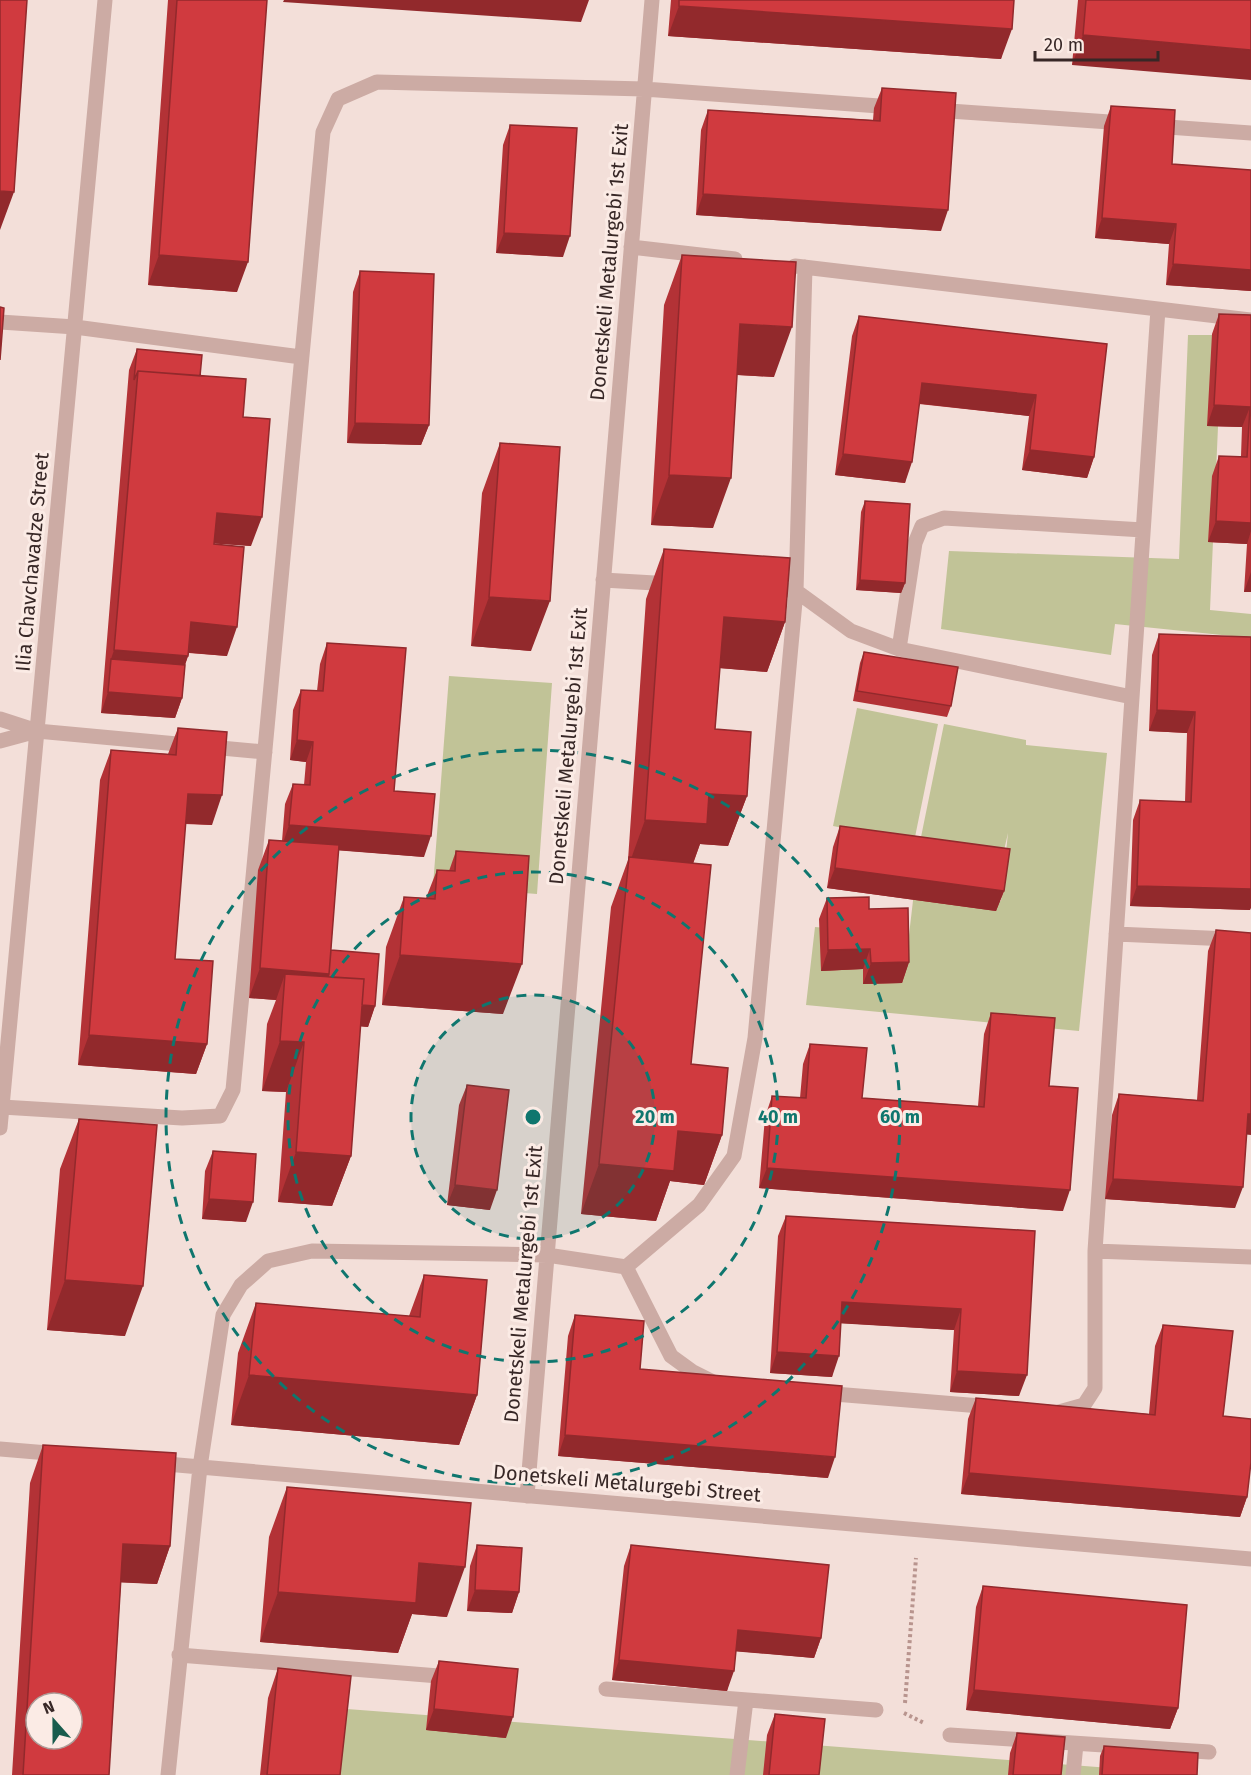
<svg xmlns="http://www.w3.org/2000/svg" width="1251" height="1775" font-family="'Fira Sans',sans-serif">
<style>
.green{fill:#c1c397}
.lines{fill:none;stroke-linecap:round;stroke-linejoin:round}
.path{stroke:#b8948e;stroke-width:4;stroke-dasharray:3 3;stroke-linecap:butt}
.minor{stroke:#ccaba4;stroke-width:15}
.wall{fill:#b33236}
.shaded-wall{fill:#92292c}
.building{fill:#d03a3f;stroke:#92292c;stroke-width:1.5;fill-rule:evenodd}
.ring{fill:none;stroke:#0f766e;stroke-width:3;stroke-dasharray:10 8}
.labels{text-anchor:middle;stroke-width:6;stroke-linejoin:round;paint-order:stroke}
.street-label{font-size:20px;fill:#372726;stroke:#fbebe5}
.centre{fill:#0f766e;stroke:#fbebe5;stroke-width:3}
.ring-label{font-size:18px;text-anchor:middle;font-weight:bold;fill:#0f766e;stroke:#fbebe5;stroke-width:6;stroke-linejoin:round;paint-order:stroke}
</style>
<rect width="100%" height="100%" fill="#f3dfd9"/>
<!-- green -->
<path class="green" d="M1188 335H1222L1210 610 1251 614V638L1115 624 1111 655 941 629 949 551 1179 559Z
M449 676 552 683 537 894 433 886Z
M857 708 938 724 914 842 833 826Z
M944 724 1026 740V745L1107 753 1079 1031 806 1005 815 927 909 935 914 892 1001 901 1008 833 1002 859 920 842Z
M321 1707 1201 1775H317Z"/>
<g class="lines">
<!-- path -->
<path class="path" d="M905 1703 916 1558
M904 1713 924 1723"/>
<!-- minor -->
<path class="minor" d="M935 110 1124 123
M1154 126 1251 133
M631 247 735 259
M795 266 1251 320
M0 322 75 327 301 357
M603 580 672 584
M789 590 796 591 851 631 899 649 1132 697
M899 649 915 543 922 526 944 518 1143 530
M0 719 37 731 265 752
M0 741 37 731
M1116 934 1251 940
M2 1107 182 1118 220 1116 233 1090 323 132 338 99 377 82 644 89 893 107
M0 1128 105 0
M1095 1251 1251 1257
M626 1267 699 1205 734 1156 755 1038 796 591 805 267
M822 1393 993 1407
M1059 1412 1084 1405 1095 1388V1251L1158 309
M0 1449 60 1454
M155 1463 1251 1559
M527 1496 652 0
M179 1655 451 1677
M606 1689 876 1710
M950 1735 1209 1752
M168 1775 200 1467 223 1315 241 1285 268 1261 312 1251 547 1255 626 1267 671 1356 693 1372 715 1383
M737 1775 746 1700
M1073 1775 1076 1744"/>
</g>
<!-- wall -->
<path class="wall" d="M168 0H267L237 292 148 285Z
M671 0H1014L1001 59 668 36Z
M1078 0H1251L1072 65Z
M882 88 941 231 696 215 701 130 708 110 873 120 874 108Z
M1111 106 1172 164 1251 170V291L1166 285 1169 244 1095 238 1104 126Z
M510 125 563 257 496 253 503 145Z
M682 255 774 377 737 375 713 528 651 525 664 305Z
M360 271 429 425 421 445 347 443 353 292Z
M1219 314 1251 315V592H1244L1247 544 1208 542 1212 476 1219 456H1241L1242 427 1207 426 1212 334Z
M859 316 1107 344 1094 457 1087 478 1022 470 1029 416 919 404 905 483 835 475 852 336Z
M137 349 200 376 243 417 251 546 214 543 227 656 189 653 185 665 182 698 175 718 101 713 129 370Z
M500 443 531 651 471 646 482 493Z
M865 501 905 583 901 593 856 590 861 512Z
M664 549 785 622 767 672 720 668 715 729 747 796 728 846 700 844 693 864 691 1064 722 1135 704 1185 670 1181 656 1221 581 1214 611 907 628 860 646 599Z
M1159 634 1251 637 1250 910 1130 906 1133 820 1140 800 1185 802 1187 733 1149 731 1152 655Z
M327 643 424 857 338 850 331 950 375 1006 368 1027 360 1026 351 1156 332 1206 278 1202 286 1092 262 1091 267 1024 276 1000 249 998 258 870 269 840 282 841 285 804 293 784 304 785 306 762 290 760 293 710 301 690 317 691 320 664Z
M864 652 951 706 947 717 853 701 860 663Z
M178 728 212 825 185 824 175 959 207 1044 196 1074 78 1065 100 780 111 750 168 754Z
M840 826 1004 891 996 911 827 888 833 847Z
M456 851 503 1014 382 1005 386 947 404 897 426 898 437 870 449 871Z
M827 898 869 909 909 962 902 983 863 984V969L821 971 819 919Z
M1216 930 1247 1135 1235 1208 1105 1199 1112 1115 1119 1094 1197 1100 1208 951Z
M991 1013 1049 1086 1063 1211 759 1188 765 1117 772 1096 800 1098 803 1064 810 1044 862 1098 978 1106 984 1034Z
M467 1085 490 1210 447 1205 459 1105Z
M79 1119 125 1336 47 1330 60 1169Z
M213 1151 246 1222 202 1219 205 1171Z
M786 1216 1035 1231 1019 1396 950 1392 954 1330 841 1323 832 1377 770 1373 778 1236Z
M424 1275 477 1395 459 1445 231 1425 238 1353 256 1303 409 1316Z
M575 1315 640 1369 828 1478 558 1456 568 1336Z
M1163 1325 1223 1416 1247 1497 1240 1517 961 1494 968 1419 976 1398 1149 1414 1155 1346Z
M43 1445 170 1546 157 1584 121 1582 109 1775H12L30 1483Z
M287 1487 447 1617 412 1614 398 1653 260 1642 269 1537Z
M477 1545 519 1592 512 1613 467 1611 470 1566Z
M631 1545 821 1638 814 1658 736 1651 727 1691 612 1680 624 1566Z
M983 1586 1178 1708 1170 1729 966 1710 976 1607Z
M439 1661 506 1738 426 1730 431 1681Z
M278 1668 340 1775H260L268 1698Z
M775 1714 819 1775H763L767 1735Z
M1017 1733 1061 1775H1008L1010 1753Z
M1104 1746 1197 1775H1099L1100 1756Z"/>
<!-- shaded-wall -->
<path class="shaded-wall" d="M284 0H589L581 22 283 2Z
M679 6 1012 29 1001 59 668 36Z
M1083 35 1251 50V80L1072 65Z
M0 191 14 192 0 230Z
M703 194 948 210 941 231 696 215Z
M1102 218 1176 224 1169 244 1095 238Z
M504 233 570 236 563 257 496 253Z
M159 255 248 262 237 292 148 285Z
M1173 264 1251 270V291L1166 285Z
M740 324 792 327 774 377 722 374Z
M922 383 1036 395 1029 416 914 403Z
M1214 405 1250 407 1242 427 1207 426Z
M355 423 429 425 421 445 347 443Z
M1030 450 1094 457 1087 478 1022 470Z
M843 454 912 462 905 483 835 475Z
M669 475 731 478 713 528 651 525Z
M217 513 262 517 251 546 206 543Z
M1216 521 1251 523V531L1247 544 1208 542Z
M1251 572V592H1244Z
M860 580 905 583 901 593 856 590Z
M489 597 550 601 531 651 471 646Z
M724 617 785 622 767 672 706 667Z
M191 622 237 627 227 656 181 652Z
M114 650 188 656 178 685 111 659Z
M108 692 182 698 175 718 101 713Z
M1157 710 1195 712 1187 733 1149 731Z
M297 740 313 742 306 762 290 760Z
M188 794 222 795 212 825 177 823Z
M709 794 747 796 728 846 700 844 689 874 627 870 645 820Z
M289 825 431 836 424 857 282 846Z
M835 868 1004 891 996 911 827 888Z
M1137 886 1251 889V908L1250 910 1130 906Z
M870 949 863 969 821 971 828 950Z
M400 955 522 964 503 1014 382 1005Z
M909 962 902 983 863 984 871 963Z
M260 968 329 974 318 1003 285 974 276 1000 249 998Z
M325 1003 375 1006 368 1027 317 1023Z
M89 1035 207 1044 196 1074 78 1065Z
M280 1041 304 1042 286 1092 262 1091Z
M1248 1114H1251V1135L1241 1134Z
M678 1131 722 1135 704 1185 670 1181 656 1221 581 1214 599 1164Z
M296 1152 351 1156 332 1206 278 1202Z
M767 1168 1070 1190 1063 1211 759 1188Z
M1113 1179 1243 1187 1235 1208 1105 1199Z
M455 1185 497 1190 490 1210 447 1205Z
M209 1199 253 1202 246 1222 202 1219Z
M65 1280 143 1286 125 1336 47 1330Z
M842 1302 961 1309 954 1330 835 1323Z
M777 1352 839 1356 832 1377 770 1373Z
M957 1371 1027 1375 1019 1396 950 1392Z
M249 1375 477 1395 459 1445 231 1425Z
M565 1435 835 1457 828 1478 558 1456Z
M969 1473 1247 1497 1240 1517 961 1494Z
M123 1544 170 1546 157 1584 110 1582Z
M419 1563 465 1567 447 1617 412 1614 398 1653 260 1642 278 1592Z
M475 1590 519 1592 512 1613 467 1611Z
M738 1630 821 1638 814 1658 731 1651Z
M619 1660 734 1671 727 1691 612 1680Z
M974 1690 1178 1708 1170 1729 966 1710Z
M434 1709 513 1717 506 1738 426 1730Z"/>
<!-- building -->
<path class="building" d="M0 0H27L14 192 0 191Z
M177 0H267L248 262 159 255Z
M679 0H1014L1012 29 679 6Z
M1086 0H1251V50L1083 35Z
M882 88 956 93 948 210 703 194 708 110 880 121Z
M1111 106 1175 110 1172 164 1251 170V270L1173 264 1176 224 1102 218Z
M510 125 577 128 570 236 504 233Z
M682 255 796 262 792 327 740 324 731 478 669 475Z
M360 271 434 274 429 425 355 423Z
M0 307 4 308 0 360Z
M1219 314 1251 315V523L1216 521 1219 456 1247 457 1250 407 1214 405Z
M859 316 1107 344 1094 457 1030 450 1036 395 922 383 912 462 843 454Z
M137 349 202 355 200 376 138 371 134 380Z
M138 371 246 379 243 417 270 419 262 517 217 513 214 544 244 547 237 627 191 622 188 656 114 650Z
M500 443 560 447 550 601 489 597Z
M865 501 910 504 905 583 860 580Z
M664 549 790 558 785 622 724 617 715 729 751 732 747 796 709 794 707 824 645 820Z
M1159 634 1251 637V889L1137 886 1140 800 1191 802 1195 712 1157 710Z
M327 643 406 648 394 791 435 794 431 836 289 825 293 784 310 785 313 742 297 740 301 690 323 691Z
M864 652 958 667 951 706 857 691Z
M111 659 185 665 182 698 108 692Z
M178 728 227 732 222 795 188 794 175 959 213 961 207 1044 89 1035 111 750 176 755Z
M840 826 1010 849 1004 891 835 868Z
M269 840 339 845 329 974 260 968Z
M456 851 529 856 522 964 400 955 404 897 435 899 437 870 455 871Z
M629 857 711 865 691 1064 728 1068 722 1135 678 1131 674 1171 599 1164Z
M869 897V909L908 908 909 962 871 963 870 949 828 950 827 898Z
M1216 930 1251 933V1114H1248L1243 1187 1113 1179 1119 1094 1203 1101Z
M331 950 379 954 375 1006 362 1005 364 979 328 977 329 974Z
M285 974 364 979 351 1156 296 1152 304 1042 280 1041Z
M991 1013 1055 1018 1049 1086 1078 1088 1070 1190 767 1168 772 1096 806 1098 810 1044 867 1048 862 1098 984 1107Z
M467 1085 509 1090 497 1190 455 1185Z
M79 1119 157 1125 143 1286 65 1280Z
M213 1151 256 1154 253 1202 209 1199Z
M786 1216 1035 1231 1027 1375 957 1371 961 1309 842 1302 839 1356 777 1352Z
M424 1275 487 1280 477 1395 249 1375 256 1303 420 1317Z
M575 1315 644 1321 640 1369 842 1386 835 1457 565 1435Z
M1163 1325 1233 1331 1223 1416 1251 1419V1462L1247 1497 969 1473 976 1398 1155 1415Z
M43 1445 176 1453 170 1546 123 1544 109 1775H23ZM36 1703H72V1739H36Z
M287 1487 471 1503 465 1567 419 1563 416 1603 278 1592Z
M477 1545 522 1548 519 1592 475 1590Z
M631 1545 829 1565 821 1638 738 1630 734 1671 619 1660Z
M983 1586 1187 1605 1178 1708 974 1690Z
M439 1661 518 1669 513 1717 434 1709Z
M278 1668 351 1676 340 1775H267Z
M775 1714 825 1719 819 1775H769Z
M1017 1733 1065 1737 1061 1775H1013Z
M1104 1746 1198 1753 1197 1775H1102Z"/>
<!-- distance rings -->
<circle cx="533" cy="1117" r="122" fill="#0f766e" fill-opacity=".12"/>
<g class="ring">
<circle cx="533" cy="1117" r="122"/>
<circle cx="533" cy="1117" r="245"/>
<circle cx="533" cy="1117" r="367"/>
</g>
<g class="labels">
<!-- street labels -->
<g class="street-label">
<text transform="translate(609 262) rotate(-85)" y="7">Donetskeli Metalurgebi 1st Exit</text>
<text transform="translate(32 562) rotate(-85)" y="7">Ilia Chavchavadze Street</text>
<text transform="translate(568 746) rotate(-85)" y="7">Donetskeli Metalurgebi 1st Exit</text>
<text transform="translate(523 1284) rotate(-85)" y="7">Donetskeli Metalurgebi 1st Exit</text>
<text transform="translate(627 1483) rotate(5)" y="7">Donetskeli Metalurgebi Street</text>
</g>
</g>
<circle cx="533" cy="1117" r="9" class="centre"/>
<g class="ring-label">
<text x="655" y="1123">20 m</text>
<text x="778" y="1123">40 m</text>
<text x="900" y="1123">60 m</text>
</g>
<!-- north arrow -->
<g transform="translate(54 1721) rotate(339)"><circle r="28" fill="#fbebe5" stroke="#ad9d99" stroke-width="1.5"/>
<path d="M0-4.5L10 22L0 15L-10 22Z" fill="#185c4d"/>
<text y="-9" font-size="16" font-weight="bold" text-anchor="middle" fill="#372726">N</text>
</g>
<!-- scale -->
<path d="M1035 51v9h123v-9" fill="none" stroke="#372726" stroke-width="3"/>
<text x="1044" y="51" font-size="18" fill="#372726" stroke="#fbebe5" stroke-width="4.5" paint-order="stroke">20 m</text>
</svg>
